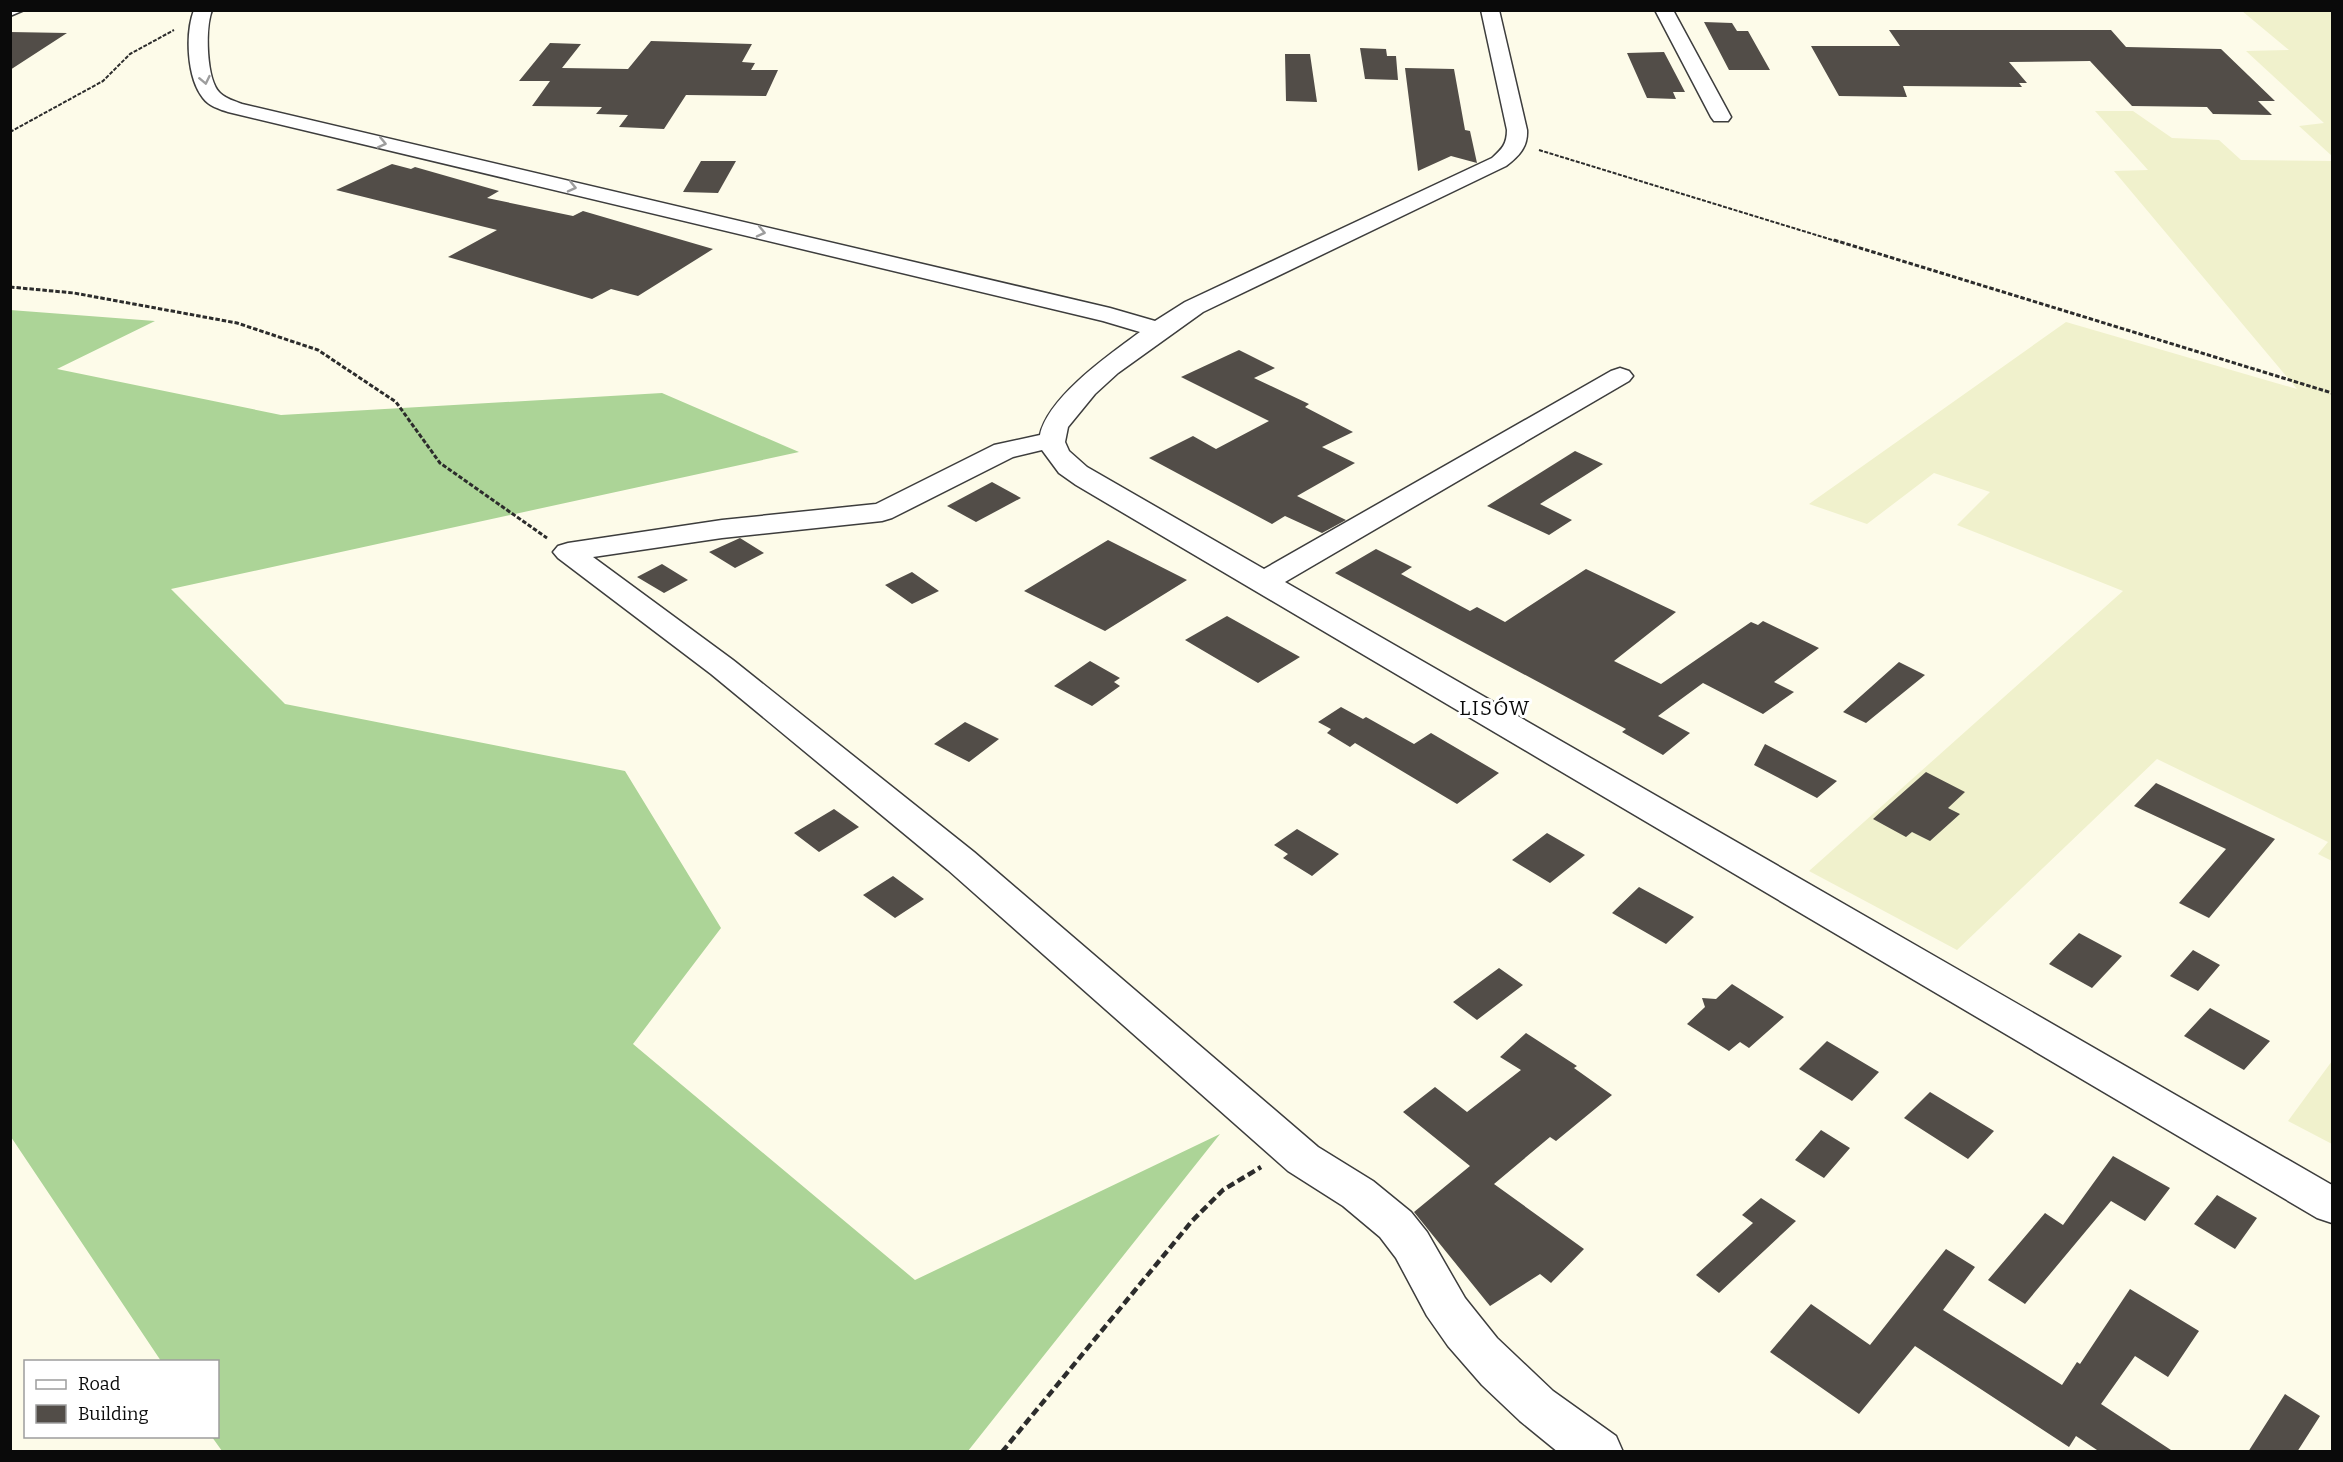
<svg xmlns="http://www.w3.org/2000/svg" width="2343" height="1462" font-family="Bitter,serif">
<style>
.farmland{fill:#f0f1cc}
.forest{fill:#acd497}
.building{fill:#524d48}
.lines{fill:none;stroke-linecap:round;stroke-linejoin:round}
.minor-casing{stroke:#3d3d3d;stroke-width:3}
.path-far2{stroke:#2c2c2c;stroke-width:2;stroke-dasharray:4 1.5;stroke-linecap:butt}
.path-far1{stroke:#2c2c2c;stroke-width:3;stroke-dasharray:4.5 2;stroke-linecap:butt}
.path{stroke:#2c2c2c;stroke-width:4.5;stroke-dasharray:8 4;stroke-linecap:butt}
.minor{fill:#fff;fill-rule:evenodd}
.oneway{stroke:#9d9d9d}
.labels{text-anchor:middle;stroke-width:6;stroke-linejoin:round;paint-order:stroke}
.quarter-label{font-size:20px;letter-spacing:1.5px;fill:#0a0a0a;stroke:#fff}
</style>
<rect width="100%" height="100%" fill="#fdfbe9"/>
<!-- farmland -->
<path class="farmland" d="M2242 11H2332V156L2299 126 2324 123 2246 51 2289 50Z
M2095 111H2133L2172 138 2219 140 2241 160 2332 161V861L2318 854 2328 842 2157 759 1957 950 1809 871 2123 591 1957 525 1990 492 1934 473 1867 524 1809 504 2066 322 2297 389 2114 171 2148 170Z
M2332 1061V1144L2288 1121Z"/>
<!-- forest -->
<path class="forest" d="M10 310 155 321 57 369 281 415 662 393 799 452 171 589 285 704 625 771 721 928 633 1044 915 1280 1220 1134 968 1451H222L212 1437 218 1436V1362L161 1361 11 1137Z"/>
<!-- building -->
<path class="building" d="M1704 22 1732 23 1737 31H1748L1770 70H1729Z
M1889 30H2111L2126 47 2221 49 2275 101H2258L2272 115 2213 114 2207 107 2132 106 2090 61 2009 62 2027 83H2019L2022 87 1903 86 1907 97 1839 96 1811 46H1900Z
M10 32 67 33 10 70Z
M651 41 752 44 742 62 755 63 751 70H778L766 96 686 95 664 129 619 127 628 115 596 114 602 107 532 106 550 81H519L550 43 581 44 562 68 628 69Z
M1360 48 1386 49 1387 56H1396L1398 80 1365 79Z
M1664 52 1685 92H1673L1676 99 1647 98 1627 53Z
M1285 54H1310L1317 102 1286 101Z
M1405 68 1454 69 1465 130 1470 131 1477 163 1451 156 1418 171Z
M701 161H736L718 193 683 192Z
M392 164 411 169 415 167 499 191 487 198 573 216 583 211 713 249 638 296 611 289 592 299 448 257 497 230 336 190Z
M1239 350 1275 368 1254 378 1309 404 1305 407 1353 432 1322 447 1355 463 1297 496 1346 520 1322 533 1285 516 1272 524 1149 458 1193 436 1216 449 1269 421 1181 377Z
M1575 451 1603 464 1540 504 1572 520 1549 535 1487 506Z
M992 482 1021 498 976 522 947 506Z
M740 538 764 553 735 568 709 552Z
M1108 540 1187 580 1105 631 1024 591Z
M1376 549 1412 567 1401 574 1470 611 1477 607 1505 622 1586 569 1676 612 1614 661 1661 684 1751 622 1758 625 1763 621 1819 648 1774 682 1794 692 1763 714 1703 683 1658 716 1690 733 1663 755 1622 732 1626 729 1335 573Z
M662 564 688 580 664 593 637 577Z
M912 572 939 591 912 604 885 585Z
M1227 616 1300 657 1258 683 1185 640Z
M1090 661 1120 678 1114 682 1120 686 1092 706 1054 686Z
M1899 662 1925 675 1866 723 1843 712Z
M1341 707 1363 719 1366 717 1414 744 1431 733 1499 773 1457 804 1355 743 1350 747 1327 733 1331 729 1318 722Z
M965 722 999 739 969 762 934 744Z
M1765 744 1837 781 1817 798 1754 765Z
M1926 772 1965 792 1948 808 1960 814 1930 841 1912 832 1906 837 1873 819Z
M2156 783 2275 839 2209 918 2179 903 2226 849 2134 806Z
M834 809 859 827 819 852 794 833Z
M1297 829 1339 854 1312 876 1283 858 1288 854 1274 845Z
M1547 833 1585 855 1550 883 1512 860Z
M893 876 924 899 895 918 863 895Z
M1639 887 1694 917 1666 944 1612 913Z
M2079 933 2122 956 2092 988 2049 964Z
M2193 950 2220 965 2198 991 2170 976Z
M1499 968 1523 985 1477 1020 1453 1002Z
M1732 984 1784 1017 1749 1048 1740 1042 1729 1051 1687 1024 1705 1007 1702 998 1716 999Z
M2210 1008 2270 1041 2244 1070 2184 1036Z
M1526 1033 1577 1066 1574 1068 1612 1095 1556 1141 1550 1137 1494 1184 1584 1249 1551 1283 1540 1274 1490 1306 1414 1212 1470 1166 1403 1112 1435 1087 1467 1112 1521 1070 1500 1057Z
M1827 1041 1879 1072 1852 1101 1799 1069Z
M1930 1092 1994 1131 1968 1159 1904 1118Z
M1821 1130 1850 1148 1824 1178 1795 1160Z
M2113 1156 2170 1188 2145 1221 2111 1201 2025 1304 1988 1280 2045 1213 2063 1225Z
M2217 1195 2257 1218 2235 1249 2194 1224Z
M1761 1198 1796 1221 1719 1293 1696 1275 1753 1223 1742 1215Z
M1946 1249 1975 1267 1943 1310 2062 1385 2077 1362 2080 1364 2130 1289 2199 1331 2168 1377 2135 1356 2101 1404 2174 1452H2100L2076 1436 2069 1447 1915 1346 1859 1414 1770 1352 1811 1304 1870 1345Z
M2285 1394 2320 1416 2297 1452H2248Z"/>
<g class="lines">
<defs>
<path id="minor" d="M10 10H24L10 16Z
M194 10H212C205 28 206 80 220 93 226 99 235 101 242 104L1110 308 1155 321 1185 302 1492 158C1502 149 1507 144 1507 130L1481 10H1499L1527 130C1528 147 1519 156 1506 166L1203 312 1118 373 1095 394 1068 427 1065 442 1069 451 1087 467 1264 569 1611 371 1620 368 1629 371 1633 376 1629 381 1285 582 2332 1185V1223L2317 1218 1076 485 1059 473 1042 450 1013 457 892 518 882 521 722 538 593 557 733 660 974 852 1318 1147 1373 1181 1411 1212 1427 1232 1465 1298 1497 1338 1553 1391 1616 1436 1623 1452H1558L1520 1421 1482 1385 1448 1346 1427 1316 1396 1258 1380 1237 1343 1206 1288 1171 948 870 711 674 558 558 553 552 558 546 568 543 722 520 876 504 994 445 1040 435C1048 397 1110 354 1140 332L1103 321 228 112C219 109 209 106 203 98 187 78 185 34 194 10Z
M1655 10H1673L1731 117 1728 121H1714L1711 117Z"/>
</defs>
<!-- minor casing -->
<use href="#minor" class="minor-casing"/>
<!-- path-far2 -->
<path class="path-far2" d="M10 132 103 81 130 54 174 30
M1539 150 1839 242"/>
<!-- path-far1 -->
<path class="path-far1" d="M1834 240 2332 393
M10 287 74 293 237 323 318 350 396 402 440 463 547 538"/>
<!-- path -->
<path class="path" d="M1002 1452 1192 1221 1223 1190 1261 1167"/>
<!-- minor -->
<use href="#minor" class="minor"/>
</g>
<!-- one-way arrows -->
<defs><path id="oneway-chevron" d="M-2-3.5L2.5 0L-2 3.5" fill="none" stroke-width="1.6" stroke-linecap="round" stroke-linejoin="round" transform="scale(1.5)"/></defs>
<g class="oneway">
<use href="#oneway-chevron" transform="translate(205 80) rotate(78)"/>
<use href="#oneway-chevron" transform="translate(382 143) rotate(13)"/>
<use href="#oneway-chevron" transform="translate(572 187) rotate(13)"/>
<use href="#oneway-chevron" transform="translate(761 232) rotate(13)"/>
</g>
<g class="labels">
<!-- quarter labels -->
<g class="quarter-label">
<text x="1495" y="715">LISÓW</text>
</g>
</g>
<!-- border -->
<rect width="2343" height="1462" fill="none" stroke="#0a0a0a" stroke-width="24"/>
<!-- legend -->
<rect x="24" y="1360" width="195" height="78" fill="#ffffff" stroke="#9d9d9d" stroke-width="1.5"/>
<rect x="36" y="1380" width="30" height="9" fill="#ffffff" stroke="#9d9d9d" stroke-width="1.5"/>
<text x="78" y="1390" font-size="18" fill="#0a0a0a">Road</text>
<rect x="36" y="1405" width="30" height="18" fill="#524d48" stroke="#9d9d9d" stroke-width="1.5"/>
<text x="78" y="1420" font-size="18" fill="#0a0a0a">Building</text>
</svg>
